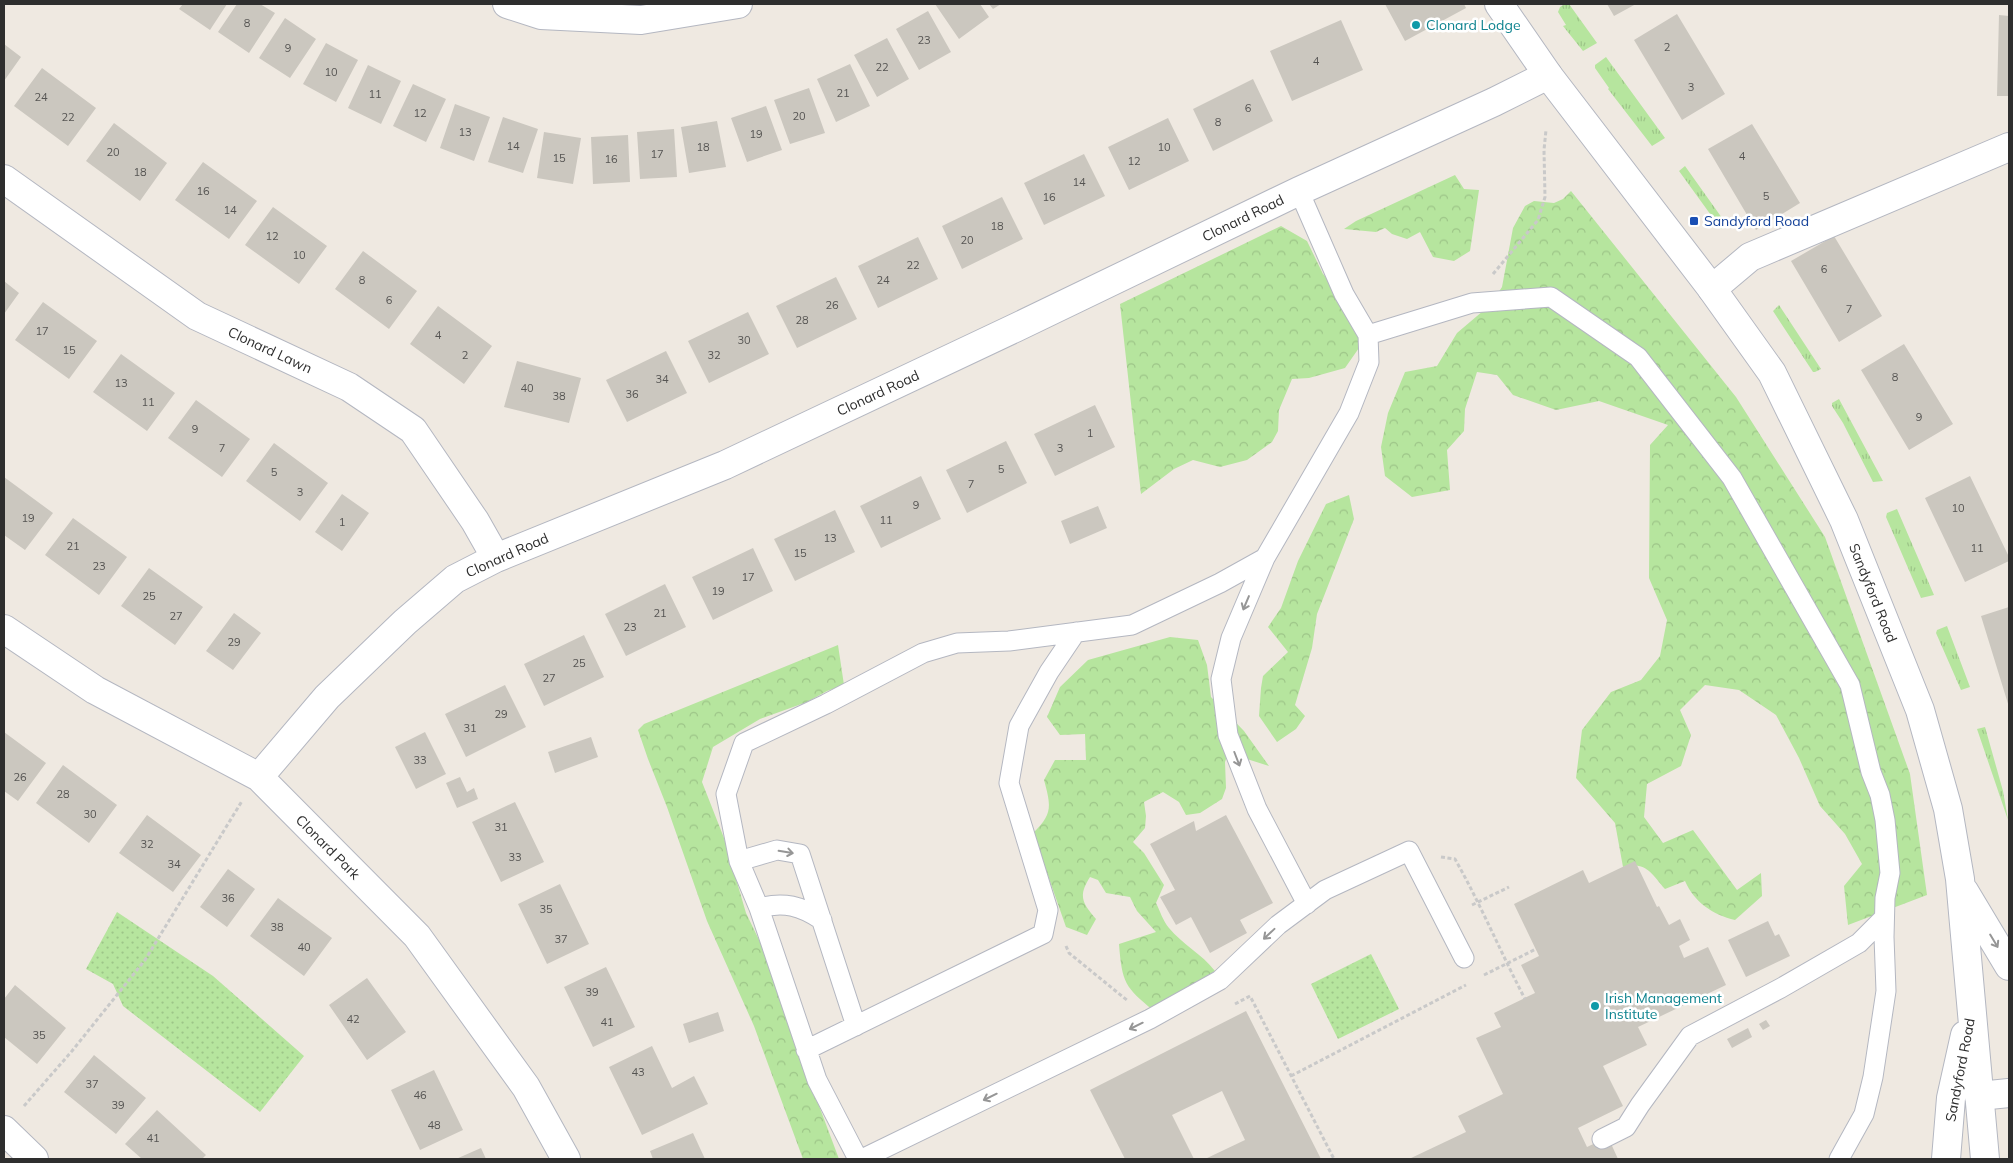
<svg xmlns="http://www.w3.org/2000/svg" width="2013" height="1163" font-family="Mulish,sans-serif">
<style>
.grass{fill:url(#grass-tufts)}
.forest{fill:url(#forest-crowns)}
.park{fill:url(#park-dots)}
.building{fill:#cbc7bf}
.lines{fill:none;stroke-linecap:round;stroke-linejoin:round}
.service-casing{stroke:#b4b7c1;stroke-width:21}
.minor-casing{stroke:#b4b7c1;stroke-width:30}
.tertiary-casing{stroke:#b4b7c1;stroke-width:30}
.secondary-casing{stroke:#b4b7c1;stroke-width:30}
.path{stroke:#c9c9c9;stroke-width:3;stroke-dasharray:4 2.5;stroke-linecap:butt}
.service{stroke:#fff;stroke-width:19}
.minor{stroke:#fff;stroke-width:28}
.tertiary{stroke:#fff;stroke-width:28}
.secondary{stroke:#fff;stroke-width:28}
.oneway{stroke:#969696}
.culture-dot{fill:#0f9aa8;stroke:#fff;stroke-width:2}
.transit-dot{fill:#1a4fb4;stroke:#fff;stroke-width:2}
.labels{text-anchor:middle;stroke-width:5;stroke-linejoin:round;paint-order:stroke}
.number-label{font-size:11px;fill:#555452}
.culture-label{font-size:14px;fill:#0d838f;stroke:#fff;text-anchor:start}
.street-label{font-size:14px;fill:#2e2e2e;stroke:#fff}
.transit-label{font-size:14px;fill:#164399;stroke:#fff;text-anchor:start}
</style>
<defs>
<pattern id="grass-tufts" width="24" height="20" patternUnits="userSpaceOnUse" patternTransform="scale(1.25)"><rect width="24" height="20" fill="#b6e59e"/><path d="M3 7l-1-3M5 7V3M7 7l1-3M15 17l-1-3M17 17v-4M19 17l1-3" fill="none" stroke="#9dc588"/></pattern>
<pattern id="forest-crowns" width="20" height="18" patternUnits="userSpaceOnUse" patternTransform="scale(1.25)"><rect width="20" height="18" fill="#b6e59e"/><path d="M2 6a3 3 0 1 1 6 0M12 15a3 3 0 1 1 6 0" fill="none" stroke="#9dc588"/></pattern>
<pattern id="park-dots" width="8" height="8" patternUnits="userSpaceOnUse" patternTransform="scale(1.25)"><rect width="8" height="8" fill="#b6e59e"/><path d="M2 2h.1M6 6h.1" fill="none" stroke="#9dc588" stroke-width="1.8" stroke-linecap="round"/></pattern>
</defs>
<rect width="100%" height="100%" fill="#efe9e1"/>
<!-- grass -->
<path class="grass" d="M1565 4H1569L1597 43 1583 51 1563 26 1566 25 1558 12 1560 7Z
M1606 57 1665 138 1652 146 1608 89 1609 88 1595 68V65Z
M1685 166 1727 225 1721 229 1679 171Z
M1779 305 1821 369 1815 372H1813L1773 311Z
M1839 399 1883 481 1873 482 1843 423 1832 406V403Z
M1897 509 1934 595 1921 598 1886 517 1887 513Z
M1947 626 1970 687 1961 690 1936 633 1937 630Z
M1985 727 2003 791 2008 820 1977 729Z"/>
<!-- forest -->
<path class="forest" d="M1455 175 1464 189 1479 190 1470 251 1454 261 1433 257 1420 232 1407 239 1392 234 1385 228 1376 232 1344 229 1356 221Z
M1571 191 1736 397 1825 537 1910 774 1927 895 1848 925 1844 886 1862 864 1845 834 1820 806 1799 758 1776 715 1739 690 1705 685 1680 710 1691 735 1681 766 1647 784 1644 817 1663 843 1693 830 1737 890 1761 873 1762 896 1735 920C1713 915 1694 902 1685 881L1665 889C1651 873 1646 861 1623 867L1615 823 1576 778 1582 730 1611 692 1641 680 1660 656 1667 620 1649 578 1650 445 1668 425 1599 401 1556 410 1513 395 1497 375 1477 372 1465 409 1464 431 1447 450 1450 490 1412 497 1385 476 1381 447 1388 413 1405 372 1437 366 1457 333 1490 305 1502 287 1513 228 1525 206 1534 201 1554 203 1563 199Z
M1281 226 1307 241 1323 274 1344 294 1368 335 1345 368 1309 378 1292 379 1279 410 1278 431 1272 442 1247 460 1220 467 1193 460 1174 469 1141 494 1120 304Z
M1349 495 1354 519 1317 614 1312 648 1295 705 1305 716 1296 729 1277 742 1259 716 1261 688 1263 676 1288 652 1268 627 1281 608 1298 561 1326 504Z
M1170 637 1198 640 1207 665 1211 697 1244 731 1269 766 1228 753 1225 762 1226 788 1222 799 1200 813 1186 815 1179 802 1163 792 1144 802 1146 816 1145 828 1133 842 1144 853 1164 885 1156 903C1160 911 1163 921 1169 928 1182 944 1202 954 1215 971L1178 993 1154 1011C1125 987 1122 983 1119 944L1156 932 1137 911 1130 897 1106 893 1098 880 1090 877C1078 896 1082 903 1096 919L1087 935 1066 927 1033 833C1053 814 1051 806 1044 780L1055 760H1086L1085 734 1060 735 1047 717 1060 687 1088 660Z
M838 645 844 685 827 691 807 702 760 719 713 747 702 782 724 838 746 913 778 979 806 1071 839 1159H803L754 1026 707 921 667 807 648 759 638 730 644 724Z"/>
<!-- park -->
<path class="park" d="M117 912 213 976 304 1056 260 1112 123 1006 113 984 86 969Z
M1371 954 1399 1009 1338 1039 1311 984Z"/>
<!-- building -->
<path class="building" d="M183 4H227L210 30 179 9Z
M237 4H260L275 13 249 53 218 32Z
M935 4H980L989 17 959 39Z
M989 4H1001L993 9Z
M1385 4H1464L1466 8 1405 41Z
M1607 4H1636L1614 16Z
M928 11 951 52 919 70 896 29Z
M1677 14 1725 94 1682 120 1634 40Z
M1999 15 2009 16V96H1997Z
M285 18 316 39 290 78 259 58Z
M1341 20 1363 70 1292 101 1270 51Z
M887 38 909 79 877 97 854 55Z
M326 43 358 60 336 102 303 84Z
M4 44 21 57 4 81Z
M850 64 870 106 836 122 817 79Z
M368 65 401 81 381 124 348 108Z
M42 68 96 108 68 146 14 106Z
M1253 79 1273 121 1213 151 1193 109Z
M413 84 446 99 426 142 393 126Z
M809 88 825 133 790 144 774 100Z
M455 104 490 117 474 161 440 148Z
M766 106 782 150 747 162 731 118Z
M503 117 538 129 523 173 488 162Z
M1168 118 1189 161 1129 190 1108 147Z
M717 121 726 167 689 173 681 127Z
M114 123 167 163 140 201 86 161Z
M1752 124 1800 203 1756 230 1708 149Z
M674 129 677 177 640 179 637 132Z
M544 132 581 138 573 184 537 178Z
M628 135 630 182 593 184 591 137Z
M1084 154 1105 196 1044 225 1024 183Z
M203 162 257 201 229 239 175 200Z
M1002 197 1023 239 962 269 942 226Z
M273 207 327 246 299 284 245 245Z
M1834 236 1882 316 1839 342 1791 261Z
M918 237 938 279 878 308 858 266Z
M363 251 417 291 389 329 335 289Z
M836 277 857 319 797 348 776 306Z
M4 281 19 293 4 314Z
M43 302 97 341 69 379 15 340Z
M438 306 492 346 464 384 410 344Z
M748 312 769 354 709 383 688 341Z
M1904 344 1953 424 1909 450 1861 370Z
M666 351 687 393 627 422 606 380Z
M121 354 175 393 147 431 93 392Z
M517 361 581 378 569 423 504 407Z
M196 400 250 439 222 477 168 438Z
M1095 405 1115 447 1055 476 1034 434Z
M1006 441 1027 483 967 513 946 470Z
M274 443 328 483 300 521 246 481Z
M921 476 941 519 881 548 860 506Z
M1970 476 2009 557V561L1965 582 1925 498Z
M4 477 53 513 25 550 4 535Z
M342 494 369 513 342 551 315 532Z
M1098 506 1107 528 1070 544 1061 521Z
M835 510 855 552 795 581 774 539Z
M73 518 127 557 99 595 45 555Z
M753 548 773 591 713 620 692 577Z
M149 568 203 607 175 645 121 606Z
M665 584 686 627 626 656 605 614Z
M2009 607V707L1981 616Z
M234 613 261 633 233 670 206 651Z
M584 635 604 677 544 706 524 664Z
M505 685 526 727 466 757 445 714Z
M4 732 46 763 18 801 4 791Z
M425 732 446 774 416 789 395 747Z
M591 737 598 757 555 773 548 752Z
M63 765 117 805 89 843 36 803Z
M460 777 467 792 474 788 478 799 457 808 446 783Z
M515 802 544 862 501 882 472 822Z
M147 815 201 855 173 892 119 853Z
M1226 815 1273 903 1240 920 1247 933 1210 953 1191 917 1176 925 1160 897 1175 890 1150 844 1194 821 1196 831Z
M1635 861 1657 907 1659 906 1669 925 1680 919 1690 940 1679 946 1684 958 1708 947 1726 985 1638 1027 1647 1045 1603 1066 1623 1106 1578 1128 1587 1147 1608 1137 1618 1159H1409L1466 1132 1458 1116 1503 1094 1476 1038 1501 1027 1494 1013 1535 993 1521 965 1539 956 1514 904 1583 870 1589 883Z
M228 869 255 889 227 927 200 907Z
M560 884 589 944 547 964 518 904Z
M278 898 332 938 304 976 250 936Z
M1768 921 1775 936 1779 934 1790 956 1746 977 1728 940Z
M606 967 635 1027 593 1047 564 987Z
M367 978 406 1032 367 1060 329 1005Z
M15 985 66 1028 37 1064 4 1037V999Z
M1246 1011 1321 1159H1205L1245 1140 1222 1091 1172 1115 1194 1159H1125L1090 1090Z
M718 1012 724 1031 689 1043 683 1024Z
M1766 1020 1770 1026 1763 1030 1759 1024Z
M1748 1028 1752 1037 1732 1048 1727 1039Z
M652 1046 672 1088 694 1076 708 1104 642 1135 609 1067Z
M94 1055 146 1098 116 1134 64 1092Z
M434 1070 463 1130 420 1150 391 1090Z
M157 1110 206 1155 202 1159H142L125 1144Z
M693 1133 705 1159H653L650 1151Z
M481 1148 486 1159H456Z"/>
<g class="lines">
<defs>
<path id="service" d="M1299 191 1344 294 1368 335 1369 362 1349 413 1265 558 1231 638 1221 679 1228 735 1257 809 1307 904
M1368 335 1472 303 1551 297 1638 357 1732 478 1850 685 1871 772 1880 795 1885 820 1890 873 1885 898 1884 937 1886 991 1873 1077 1864 1114 1839 1159
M739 861 777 850 800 854 856 1026
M759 908C784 901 801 906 822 920
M806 1050 1043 934 1048 910 1009 783 1019 726 1049 672 1076 632
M1602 1139 1626 1127 1640 1105 1690 1036 1781 988 1859 943 1884 918
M858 1159 817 1080 759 908 739 861 726 794 744 743 826 704 923 653 957 643 1009 641 1132 625 1220 583 1265 558
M862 1159 1150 1019 1220 980 1278 925 1325 890 1409 851 1464 958"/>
<path id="minor" d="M507 4 541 15 641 20 738 4
M4 179 197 316 349 387 413 430 475 521 496 558
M1712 289 1750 257 2009 147
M4 629 95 690 259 777 417 936 526 1087 566 1159
M259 777 327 697 405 622 455 579 496 558 725 465 1015 328 1299 191 1494 102 1548 75
M4 1130 34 1159"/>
<path id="tertiary" d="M1979 1096 2009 1093"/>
<path id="secondary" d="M1499 4 1548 75 1712 289 1772 373 1844 520 1920 710 1948 809 1960 879 1985 1159
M1964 891 2009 966
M1946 1159 1951 1098 1965 1035"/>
</defs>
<!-- service casing -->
<use href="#service" class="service-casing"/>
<!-- minor casing -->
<use href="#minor" class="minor-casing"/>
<!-- tertiary casing -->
<use href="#tertiary" class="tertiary-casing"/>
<!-- secondary casing -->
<use href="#secondary" class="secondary-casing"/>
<!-- path -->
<path class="path" d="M1493 274 1538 220 1545 197 1544 150 1546 130
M1441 857 1455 859C1481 905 1501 953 1525 999
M1472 905 1509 887
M1066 946 1069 953 1128 1001
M1484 975 1536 949
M1235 1004 1250 996 1334 1159
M1291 1076 1466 985
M24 1106 72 1051 145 960 242 801"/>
<!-- service -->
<use href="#service" class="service"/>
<!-- minor -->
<use href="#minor" class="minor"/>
<!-- tertiary -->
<use href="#tertiary" class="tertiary"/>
<!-- secondary -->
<use href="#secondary" class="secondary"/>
</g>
<!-- one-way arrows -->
<defs><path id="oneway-shaft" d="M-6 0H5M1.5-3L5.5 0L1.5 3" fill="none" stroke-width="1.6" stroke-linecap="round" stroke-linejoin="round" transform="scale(1.25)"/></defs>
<g class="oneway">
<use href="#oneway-shaft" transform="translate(1246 603) rotate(113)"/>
<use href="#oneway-shaft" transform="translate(1237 759) rotate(69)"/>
<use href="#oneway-shaft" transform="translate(786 852) rotate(9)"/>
<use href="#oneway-shaft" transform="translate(1269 934) rotate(137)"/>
<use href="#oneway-shaft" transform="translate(1994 941) rotate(59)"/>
<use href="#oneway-shaft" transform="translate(1136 1026) rotate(154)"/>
<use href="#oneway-shaft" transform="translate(990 1097) rotate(154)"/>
</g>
<!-- markers -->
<g class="culture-dot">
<circle cx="1416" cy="25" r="5"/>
<circle cx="1595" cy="1006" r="5"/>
</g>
<rect class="transit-dot" x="1689" y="216" width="10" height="10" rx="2.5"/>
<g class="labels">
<!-- number labels -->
<g class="number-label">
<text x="247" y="27">8</text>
<text x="924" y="44">23</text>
<text x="1667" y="51">2</text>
<text x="288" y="52">9</text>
<text x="1316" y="65">4</text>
<text x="882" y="71">22</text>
<text x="331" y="76">10</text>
<text x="1691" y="91">3</text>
<text x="843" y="97">21</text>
<text x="375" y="98">11</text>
<text x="41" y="101">24</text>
<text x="1248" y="112">6</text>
<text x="420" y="117">12</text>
<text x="799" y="120">20</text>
<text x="68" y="121">22</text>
<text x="1218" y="126">8</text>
<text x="465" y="136">13</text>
<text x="756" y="138">19</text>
<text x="513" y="150">14</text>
<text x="703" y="151">18</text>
<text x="1164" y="151">10</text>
<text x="113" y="156">20</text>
<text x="657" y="158">17</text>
<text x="1742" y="160">4</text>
<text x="559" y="162">15</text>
<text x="611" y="163">16</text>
<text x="1134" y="165">12</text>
<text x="140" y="176">18</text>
<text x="1079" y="186">14</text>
<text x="203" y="195">16</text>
<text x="1766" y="200">5</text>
<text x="1049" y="201">16</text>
<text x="230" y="214">14</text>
<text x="997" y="230">18</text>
<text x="272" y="240">12</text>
<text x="967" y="244">20</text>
<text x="299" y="259">10</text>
<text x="913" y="269">22</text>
<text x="1824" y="273">6</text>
<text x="362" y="284">8</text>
<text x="883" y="284">24</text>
<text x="389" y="304">6</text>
<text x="832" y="309">26</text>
<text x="1849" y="313">7</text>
<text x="802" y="324">28</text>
<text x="42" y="335">17</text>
<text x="438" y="339">4</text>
<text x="744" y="344">30</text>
<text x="69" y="354">15</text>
<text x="465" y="359">2</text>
<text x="714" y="359">32</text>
<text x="1895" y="381">8</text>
<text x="662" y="383">34</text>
<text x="121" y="387">13</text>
<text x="527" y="392">40</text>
<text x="632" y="398">36</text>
<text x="559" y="400">38</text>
<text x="148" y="406">11</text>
<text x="1919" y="421">9</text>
<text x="195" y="433">9</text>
<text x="1090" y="437">1</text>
<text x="222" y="452">7</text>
<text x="1060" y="452">3</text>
<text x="1001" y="473">5</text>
<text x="274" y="476">5</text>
<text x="971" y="488">7</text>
<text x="300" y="496">3</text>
<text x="916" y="509">9</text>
<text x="1958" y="512">10</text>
<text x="28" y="522">19</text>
<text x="886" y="524">11</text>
<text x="342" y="526">1</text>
<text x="830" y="542">13</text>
<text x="73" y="550">21</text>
<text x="1977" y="552">11</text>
<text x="800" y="557">15</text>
<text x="99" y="570">23</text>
<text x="748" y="581">17</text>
<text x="718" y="595">19</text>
<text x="149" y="600">25</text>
<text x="660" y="617">21</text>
<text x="176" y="620">27</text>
<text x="630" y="631">23</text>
<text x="234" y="646">29</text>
<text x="579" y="667">25</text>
<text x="549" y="682">27</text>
<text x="501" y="718">29</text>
<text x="470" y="732">31</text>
<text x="420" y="764">33</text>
<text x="20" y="781">26</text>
<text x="63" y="798">28</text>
<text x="90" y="818">30</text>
<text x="501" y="831">31</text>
<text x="147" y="848">32</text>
<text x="515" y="861">33</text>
<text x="174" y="868">34</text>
<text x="228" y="902">36</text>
<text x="546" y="913">35</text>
<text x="277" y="931">38</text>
<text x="561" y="943">37</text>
<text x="304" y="951">40</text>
<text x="592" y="996">39</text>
<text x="353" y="1023">42</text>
<text x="607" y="1026">41</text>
<text x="39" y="1039">35</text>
<text x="638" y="1076">43</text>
<text x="92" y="1088">37</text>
<text x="420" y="1099">46</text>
<text x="118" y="1109">39</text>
<text x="434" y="1129">48</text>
<text x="153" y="1142">41</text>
</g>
<!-- culture labels -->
<g class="culture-label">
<text x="1426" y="30">Clonard Lodge</text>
<text x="1605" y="1003">Irish Management<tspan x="1605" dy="16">Institute</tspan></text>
</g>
<!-- street labels -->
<g class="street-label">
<text transform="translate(1243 218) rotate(-26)" y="5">Clonard Road</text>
<text transform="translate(270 350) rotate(25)" y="5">Clonard Lawn</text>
<text transform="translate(878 393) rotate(-25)" y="5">Clonard Road</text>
<text transform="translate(507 555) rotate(-24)" y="5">Clonard Road</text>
<text transform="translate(1873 593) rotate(68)" y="5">Sandyford Road</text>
<text transform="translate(328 847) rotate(45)" y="5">Clonard Park</text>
<text transform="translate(1960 1070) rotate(-79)" y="5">Sandyford Road</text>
</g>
<!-- transit labels -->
<g class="transit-label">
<text x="1704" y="226">Sandyford Road</text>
</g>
</g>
<!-- border -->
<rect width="2013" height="1163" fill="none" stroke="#2e2e2e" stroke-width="10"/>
</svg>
